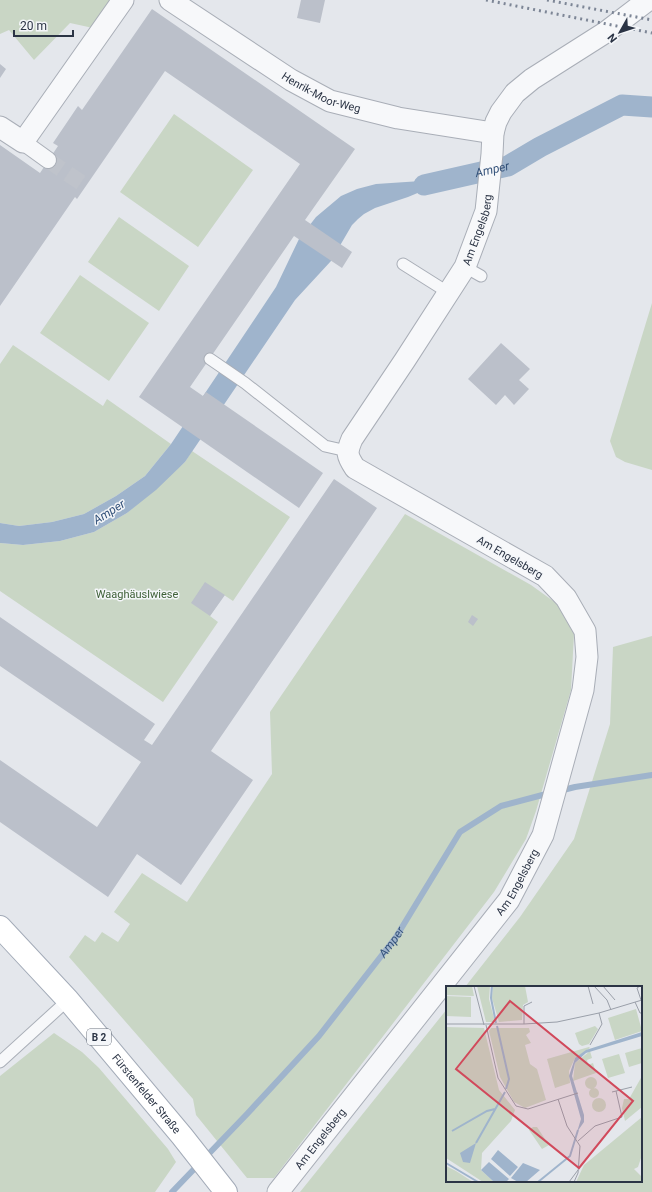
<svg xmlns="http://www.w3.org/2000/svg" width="652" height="1192" font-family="Roboto,sans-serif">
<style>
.green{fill:#c9d6c5}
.water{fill:#9fb4cc}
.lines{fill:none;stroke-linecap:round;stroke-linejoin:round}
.stream{stroke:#9fb4cc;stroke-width:6}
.canal{stroke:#9fb4cc;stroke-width:21}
.building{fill:#bbc0ca}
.pedestrian-tunnel{stroke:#bfc3cb;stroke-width:16;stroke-dasharray:16 8;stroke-linecap:butt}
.service-casing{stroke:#a9aeb7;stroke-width:13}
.pedestrian-casing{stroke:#a9aeb7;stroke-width:18}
.minor-casing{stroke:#a9aeb7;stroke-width:23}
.primary-casing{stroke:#a3abb8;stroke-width:24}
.service{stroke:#f7f8fa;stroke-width:11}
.pedestrian{stroke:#f7f8fa;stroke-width:16}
.minor{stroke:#f7f8fa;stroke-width:21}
.primary{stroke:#fff;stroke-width:22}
.rail{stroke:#7d8696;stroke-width:3;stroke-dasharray:2 4;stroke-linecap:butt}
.labels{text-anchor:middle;stroke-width:3;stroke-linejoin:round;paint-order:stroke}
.shield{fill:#f4f6f9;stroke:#676e7b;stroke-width:1}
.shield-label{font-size:10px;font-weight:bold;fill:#2b3445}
.street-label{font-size:11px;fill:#2b3445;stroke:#f4f6f9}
.park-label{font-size:11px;fill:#3f6138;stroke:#f4f6f9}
.water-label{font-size:12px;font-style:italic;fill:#34527a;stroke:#f4f6f9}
.inset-river{fill:none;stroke:#9fb4cc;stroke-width:2}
.inset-road{fill:none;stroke:#9a9fa9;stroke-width:1}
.view{fill:#d1495b;fill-opacity:0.15;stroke:#d1495b;stroke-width:2}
.inset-edge{fill:none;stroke:#2b3445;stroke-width:2}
</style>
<rect width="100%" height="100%" fill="#e4e7ec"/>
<!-- green -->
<path class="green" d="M0 0H115L93 28 70 23 34 60 9 30 0 34Z
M174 114 253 170 198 247 120 192Z
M119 217 189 266 159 311 88 262Z
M80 275 149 323 109 381 40 333Z
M652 303V470L625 462 616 457 610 441Z
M13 345 103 406 107 399 171 444 145 476 116 496 84 514 52 522 19 526 0 523V364Z
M192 451 290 517 233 601 224 595 210 616 218 622 163 702 0 591V543L23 545 60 541 94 532 127 513 185 462Z
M405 514 531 585 556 603 574 634 571 690 536 811 526 839 494 892 274 1178H247L196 1115 193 1099 69 957 85 935 95 942 102 932 118 942 130 924 114 912 142 873 187 902 272 774 270 712Z
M652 636V1192H300L447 1009V1181H641V987H465L520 917 574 839 610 724 613 647Z
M54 1033 82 1052 99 1068 168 1149 176 1162 155 1192H0V1076Z"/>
<!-- water -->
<path class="water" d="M451 179 408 197 375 208 364 214 358 219 352 225 331 261 295 300 185 462 156 490 127 513 94 532 60 541 23 545 0 543V523L19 526 52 522 84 514 116 496 145 476 171 444 276 287 299 239 316 217 341 196 357 189 376 184Z"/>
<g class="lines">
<!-- stream -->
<g class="stream">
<path d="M559 791 575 787 652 775"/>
<path id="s1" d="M172 1192 247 1114 319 1036 396 937 460 832 501 806 550 793"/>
</g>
<!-- canal -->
<path class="canal" id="s2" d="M424 185 508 166 540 147 622 105 652 107"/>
</g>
<!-- building -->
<path class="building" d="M301 0H325L320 23 297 18Z
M152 9 355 149 305 220 352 252 342 268 294 236 190 387 203 396 206 392 323 473 299 508 139 397 300 164 165 71 77 199 75 197 0 306V145L40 173 58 146 53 143 78 106 82 110Z
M0 64 6 69 0 78Z
M501 343 530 369 519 380 529 389 514 405 505 395 496 405 468 379Z
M334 479 377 508 211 751 253 780 181 885 137 854 108 897 0 822V760L97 827 141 762 0 666V617L155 724 144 740 152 745Z
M205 582 225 595 210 616 191 603Z
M472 615 478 619 473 626 468 622Z"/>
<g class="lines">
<!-- pedestrian-tunnel -->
<path class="pedestrian-tunnel" d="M48 160 86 186"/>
<defs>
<path id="service" d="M403 264 449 293
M465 267 481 276
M210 359 245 383 325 446 347 451
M0 1062 68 1000"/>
<path id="pedestrian" d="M23 142 48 160"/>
<g id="minor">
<path id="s3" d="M170 0 291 80 330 101 398 118 493 133"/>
<path d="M0 127 23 142 123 0"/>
<path id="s4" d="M278 1192 509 900 543 835 583 690 587 657 585 631 566 598 545 576 355 468C347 456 346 453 352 439L405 360 465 267 486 211 492 154 493 133 496 122 501 112 515 93 532 79 606 32 648 0"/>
</g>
<g id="primary">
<path id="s5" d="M0 927 68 1000 182 1136 226 1192"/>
</g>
</defs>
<!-- service casing -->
<use href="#service" class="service-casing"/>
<!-- pedestrian casing -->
<use href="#pedestrian" class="pedestrian-casing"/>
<!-- minor casing -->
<use href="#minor" class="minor-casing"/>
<!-- primary casing -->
<use href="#primary" class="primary-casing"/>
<!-- service -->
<use href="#service" class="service"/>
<!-- pedestrian -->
<use href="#pedestrian" class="pedestrian"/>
<!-- minor -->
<use href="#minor" class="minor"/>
<!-- primary -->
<use href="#primary" class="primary"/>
<!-- rail -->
<path class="rail" d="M486 0 652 33
M547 0 652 20"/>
</g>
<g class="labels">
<!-- shield labels -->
<rect class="shield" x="87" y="1029" width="24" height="16" rx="3"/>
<g class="shield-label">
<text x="99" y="1041">B 2</text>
</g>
<!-- street labels -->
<g class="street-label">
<text dy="4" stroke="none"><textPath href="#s3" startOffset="178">Henrik-Moor-Weg</textPath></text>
<text dy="4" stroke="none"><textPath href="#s4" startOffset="1219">Am Engelsberg</textPath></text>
<text transform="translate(510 557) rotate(30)" y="4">Am Engelsberg</text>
<text dy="4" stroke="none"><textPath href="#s4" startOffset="392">Am Engelsberg</textPath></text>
<text dy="4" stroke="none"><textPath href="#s5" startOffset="222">Fürstenfelder Straße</textPath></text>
<text dy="4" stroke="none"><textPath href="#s4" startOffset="68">Am Engelsberg</textPath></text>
</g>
<!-- park labels -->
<g class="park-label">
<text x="137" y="598">Waaghäuslwiese</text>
</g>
<!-- water labels -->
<g class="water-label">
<text dy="4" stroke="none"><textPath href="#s2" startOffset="70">Amper</textPath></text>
<text transform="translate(109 512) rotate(-32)" y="4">Amper</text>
<text dy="4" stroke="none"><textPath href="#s1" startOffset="333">Amper</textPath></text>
</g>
</g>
<!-- overview -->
<g transform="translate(446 986)">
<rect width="196" height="196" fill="#e4e7ec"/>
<path d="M0 0H26L28 10 0 9ZM31 0H44L43 13 49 36H40ZM47 0H79L82 16 77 19 76 34 53 36 46 12ZM0 10 25 11V31L0 30ZM190 23 196 45 169 54 162 32ZM149 40 152 43 143 58 136 60 133 58 129 47ZM0 41 38 42 53 104 69 124 65 135 36 167 35 184 48 196H37L0 172ZM45 42H83L84 46 80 49 85 57 79 59 84 78 91 83 100 114 79 122 68 116 54 91 43 45ZM143 61 144 62 129 72 123 85 124 97 109 102 101 73ZM196 62V77L183 81 179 67ZM144 65 146 72 141 74 142 79 147 77 150 87 127 95 129 77ZM173 68 179 87 162 92 156 73ZM196 90V121L179 135 176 122 178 113H183ZM139 97a6 6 0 1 1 12 0a6 6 0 1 1-12 0ZM143 107a5 5 0 1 1 10 0a5 5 0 1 1-10 0ZM146 119a7 7 0 1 1 14 0a7 7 0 1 1-14 0ZM196 131V169L192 181 188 183 196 191V196H130L138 179ZM87 141H91L103 159 96 163 83 144ZM0 180 10 185 27 196H0Z" fill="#c9d6c5"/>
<path d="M196 46V50L140 67 129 77 126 90 138 129V136L131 146 135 133 123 90 129 72 140 64ZM30 157 24 177 17 176 14 167ZM52 164 72 181 64 190 45 173ZM43 176 63 193 60 196H48L35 184ZM77 177 94 184 80 196H72L65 192Z" fill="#9fb4cc"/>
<path class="inset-river" d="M46 0 45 12 50 37M51 40 63 93 60 103M6 145 41 125 49 123M30 157 59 106M0 177 32 196M92 196 124 170 132 144"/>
<path class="inset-road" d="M28 0 38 39M142 0 147 18M148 0 161 14 165 24M157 0 169 14M194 0 191 2 195 14M189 16 194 27H196M0 38H78L111 36 153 27 196 14M78 38V20L86 16M40 39 52 92 70 120 82 123 132 107M144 59 156 38 153 27M166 106 186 101M112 113 121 140 134 160 132 187 128 196M132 155 149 140 176 131 170 105M123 196 132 184"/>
<path class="view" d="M64 15 187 115 133 182 10 83Z"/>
<rect width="196" height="196" class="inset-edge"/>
</g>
<!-- north arrow -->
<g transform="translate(620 32) rotate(231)" stroke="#f4f6f9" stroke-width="3" paint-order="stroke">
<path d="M0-3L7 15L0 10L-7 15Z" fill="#2b3445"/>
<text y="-6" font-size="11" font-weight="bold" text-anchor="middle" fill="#2b3445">N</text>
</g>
<!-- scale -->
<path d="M14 30v6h59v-6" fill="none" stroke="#2b3445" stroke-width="2"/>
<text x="20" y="30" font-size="12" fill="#2b3445" stroke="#f4f6f9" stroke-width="3" paint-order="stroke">20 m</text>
</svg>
